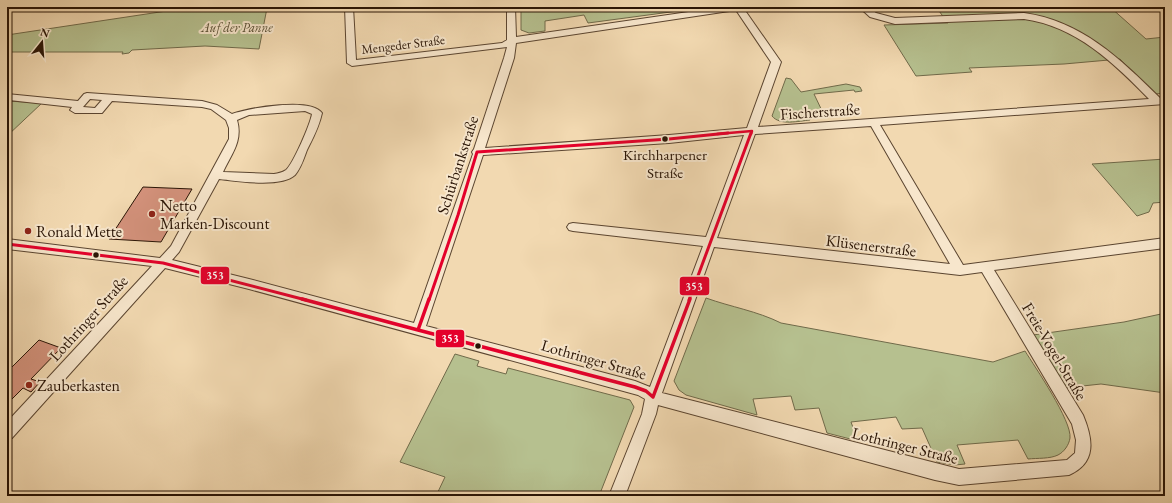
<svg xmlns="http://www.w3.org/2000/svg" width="1172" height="503" font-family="'EB Garamond',serif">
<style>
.green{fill:#b6c08f;stroke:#706a4a}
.building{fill:#d4927c;stroke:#291405}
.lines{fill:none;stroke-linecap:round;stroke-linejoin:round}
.street-casing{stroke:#5b4530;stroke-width:2}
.street{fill:#f7e6cc;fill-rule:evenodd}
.bus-1-far2-casing{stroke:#f7e6cc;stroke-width:5}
.bus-1-far1-casing{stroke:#f7e6cc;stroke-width:6}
.bus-1-casing{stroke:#f7e6cc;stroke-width:6}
.bus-1-far2{stroke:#e4002b;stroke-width:2.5}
.bus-1-far1{stroke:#e4002b;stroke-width:3}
.bus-1{stroke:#e4002b;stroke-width:3.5}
.bus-dot{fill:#291405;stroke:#f7e6cc;stroke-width:1.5}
.poi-dot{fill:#8f2418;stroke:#f7e6cc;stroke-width:1.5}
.labels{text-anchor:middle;stroke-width:4;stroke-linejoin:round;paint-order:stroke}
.far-park-label{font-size:13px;font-style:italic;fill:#5a5035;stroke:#f7e6cc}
.far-street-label{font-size:13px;fill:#291405;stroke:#f7e6cc}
.bus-label{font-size:15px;fill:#291405;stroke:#f7e6cc}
.street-label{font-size:16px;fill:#291405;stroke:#f7e6cc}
.poi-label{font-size:16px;fill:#291405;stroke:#f7e6cc;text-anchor:start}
.line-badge{stroke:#f7e6cc;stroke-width:1.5}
.badge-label{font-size:11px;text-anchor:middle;font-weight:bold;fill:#fff}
</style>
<rect width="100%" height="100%" fill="#f2d9b1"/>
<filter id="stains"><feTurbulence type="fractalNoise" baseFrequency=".005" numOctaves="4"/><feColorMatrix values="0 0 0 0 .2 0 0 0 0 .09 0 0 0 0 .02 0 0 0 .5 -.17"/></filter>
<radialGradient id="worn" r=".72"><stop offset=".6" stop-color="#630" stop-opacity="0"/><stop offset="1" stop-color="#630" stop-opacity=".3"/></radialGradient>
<!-- green -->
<path class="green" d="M193 7H271L267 8 259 49 205 46 132 50 129 53 122 54 123 52H7V35Z
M521 7H696L693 9 588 23 584 15 545 21V31L529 33 521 30Z
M936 7H1110L1146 39 1165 37V93L1155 94 1120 59 1064 64 969 68 972 72 916 76 884 25 948 23Z
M786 78 791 79 801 92 846 84 860 87 862 91 855 92 854 90 814 94 824 115 817 113 807 114 810 120C799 121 780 126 772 116Z
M7 101 42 103 7 136Z
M1165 159V202L1153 203 1149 212 1137 216 1092 164Z
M706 298C731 307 757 311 781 323L993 362 1025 351C1035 367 1072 421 1070 438 1069 445 1064 452 1058 455 1050 459 1037 458 1028 459L1018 440 957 445 965 464 955 465 937 462 922 428 902 429 896 417 851 422 858 441 827 433 819 408 795 410 791 396 753 399 757 415 686 395 679 390 674 381Z
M1161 314 1165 320V393L1101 384 1064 388 1033 335 1124 322Z
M455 354 479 361 477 366 506 374 508 368 630 400 634 407 599 496H436L445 477 400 462Z"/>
<!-- building -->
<path class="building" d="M143 187 192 189 161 242 109 239Z
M39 340 61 348 31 379 40 382 31 392 23 388 7 404V372Z"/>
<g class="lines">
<defs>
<path id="street" d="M345 7H353L356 60 502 43 507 40V7H515L516 37 723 7H745L744 9 781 62 758 127 1149 99C1114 63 1076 26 1024 19L895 24 870 17 859 7H868L876 13 895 18 1024 13C1082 21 1120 59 1160 98H1165V104L880 125 963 265 1165 238V248L994 270 1083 415C1093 439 1097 463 1069 475L959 485 935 480 658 405 656 414 625 496H609L642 414 645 399 638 395 249 289 165 268 12 438 7 440V422L152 266 7 249V239L160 258 171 246 229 139V128L226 120 211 109 202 107 112 101 102 113H75L70 110 72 107 9 100H7V94L78 101 84 94 87 93 202 101 217 105 232 114C249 108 311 97 322 113 319 127 313 138 307 150 304 158 301 168 295 175 281 188 237 181 219 179L179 252 172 260 249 279 414 323 473 154 472 152 474 149 504 58 507 47 352 66 347 63ZM736 10 771 62 747 128 669 135 485 148 514 58 516 43ZM90 99 102 100 95 108 83 107ZM305 111 312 114C310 125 293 164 286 170 282 173 278 173 274 174L223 172C232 153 243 141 237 120L249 115ZM871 126 950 264 717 238 755 134ZM744 135 706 237 573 223 569 224 567 227 569 230 573 231 703 246 650 387 635 381 426 326 483 155 669 143ZM714 247 960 275 982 272 1072 424 1076 440 1075 453 1067 460 959 469 662 393Z"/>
</defs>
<!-- street casing -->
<use href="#street" class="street-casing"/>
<!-- street -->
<use href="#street" class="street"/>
<defs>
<path id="bus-1-far2" d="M717 134 752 131 751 134"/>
<path id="bus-1-far1" d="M7 244 163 263 306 300
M429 300 458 215 477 152 669 139 728 133
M689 300 751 133"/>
<path id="bus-1" d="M302 299 418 330
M429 299 418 330 635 387 646 391 653 397 690 299"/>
</defs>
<!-- bus-1-far2 casing -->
<use href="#bus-1-far2" class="bus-1-far2-casing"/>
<!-- bus-1-far1 casing -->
<use href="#bus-1-far1" class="bus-1-far1-casing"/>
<!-- bus-1 casing -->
<use href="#bus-1" class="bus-1-casing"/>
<!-- bus-1-far2 -->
<use href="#bus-1-far2" class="bus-1-far2"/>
<!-- bus-1-far1 -->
<use href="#bus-1-far1" class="bus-1-far1"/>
<!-- bus-1 -->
<use href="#bus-1" class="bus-1"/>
</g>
<!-- markers -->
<g class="bus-dot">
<circle cx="665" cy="139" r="3.5"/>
<circle cx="96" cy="255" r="3.5"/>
<circle cx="478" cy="346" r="3.5"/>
</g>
<g class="poi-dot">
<circle cx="152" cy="214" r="4"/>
<circle cx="28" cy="231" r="4"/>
<circle cx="29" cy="385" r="4"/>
</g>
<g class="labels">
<!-- far-park labels -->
<g class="far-park-label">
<text x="237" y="32">Auf der Panne</text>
</g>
<!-- far-street labels -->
<g class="far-street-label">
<text transform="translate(403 44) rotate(-7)" y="5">Mengeder Straße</text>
</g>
<!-- bus labels -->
<g class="bus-label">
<text x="665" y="160">Kirchharpener<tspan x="665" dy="18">Straße</tspan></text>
</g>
<!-- street labels -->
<g class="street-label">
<text transform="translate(820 111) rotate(-4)" y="6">Fischerstraße</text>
<text transform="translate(457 165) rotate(-72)" y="6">Schürbankstraße</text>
<text transform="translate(871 245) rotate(7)" y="6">Klüsenerstraße</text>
<text transform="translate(88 318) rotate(-48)" y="6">Lothringer Straße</text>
<text transform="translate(1055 351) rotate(59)" y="6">Freie-Vogel-Straße</text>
<text transform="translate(594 359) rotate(16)" y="6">Lothringer Straße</text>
<text transform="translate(905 445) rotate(14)" y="6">Lothringer Straße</text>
</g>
<!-- poi labels -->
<g class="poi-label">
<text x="160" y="211">Netto<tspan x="160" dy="18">Marken-Discount</tspan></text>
<text x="36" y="237">Ronald Mette</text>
<text x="37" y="391">Zauberkasten</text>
</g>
</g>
<g class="line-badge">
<rect x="200" y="266" width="30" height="19" rx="4" fill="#e4002b"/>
<rect x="679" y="276" width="31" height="20" rx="4" fill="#e4002b"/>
<rect x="435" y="329" width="30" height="19" rx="4" fill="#e4002b"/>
</g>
<g class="badge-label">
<text x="215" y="279">353</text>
<text x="694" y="290">353</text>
<text x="450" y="342">353</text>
</g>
<!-- margin -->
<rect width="1172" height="503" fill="none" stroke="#f2d9b1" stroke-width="24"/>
<rect x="8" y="8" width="1156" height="487" fill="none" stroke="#291405" stroke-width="2"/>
<rect x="12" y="12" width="1148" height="479" fill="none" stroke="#291405"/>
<!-- north arrow -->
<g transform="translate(42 42) rotate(17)" stroke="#f7e6cc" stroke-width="3" paint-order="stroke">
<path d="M0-3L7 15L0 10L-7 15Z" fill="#291405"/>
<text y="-6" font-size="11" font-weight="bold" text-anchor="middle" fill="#291405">N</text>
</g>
<rect width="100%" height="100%" filter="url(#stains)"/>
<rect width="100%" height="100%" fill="url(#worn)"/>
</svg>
